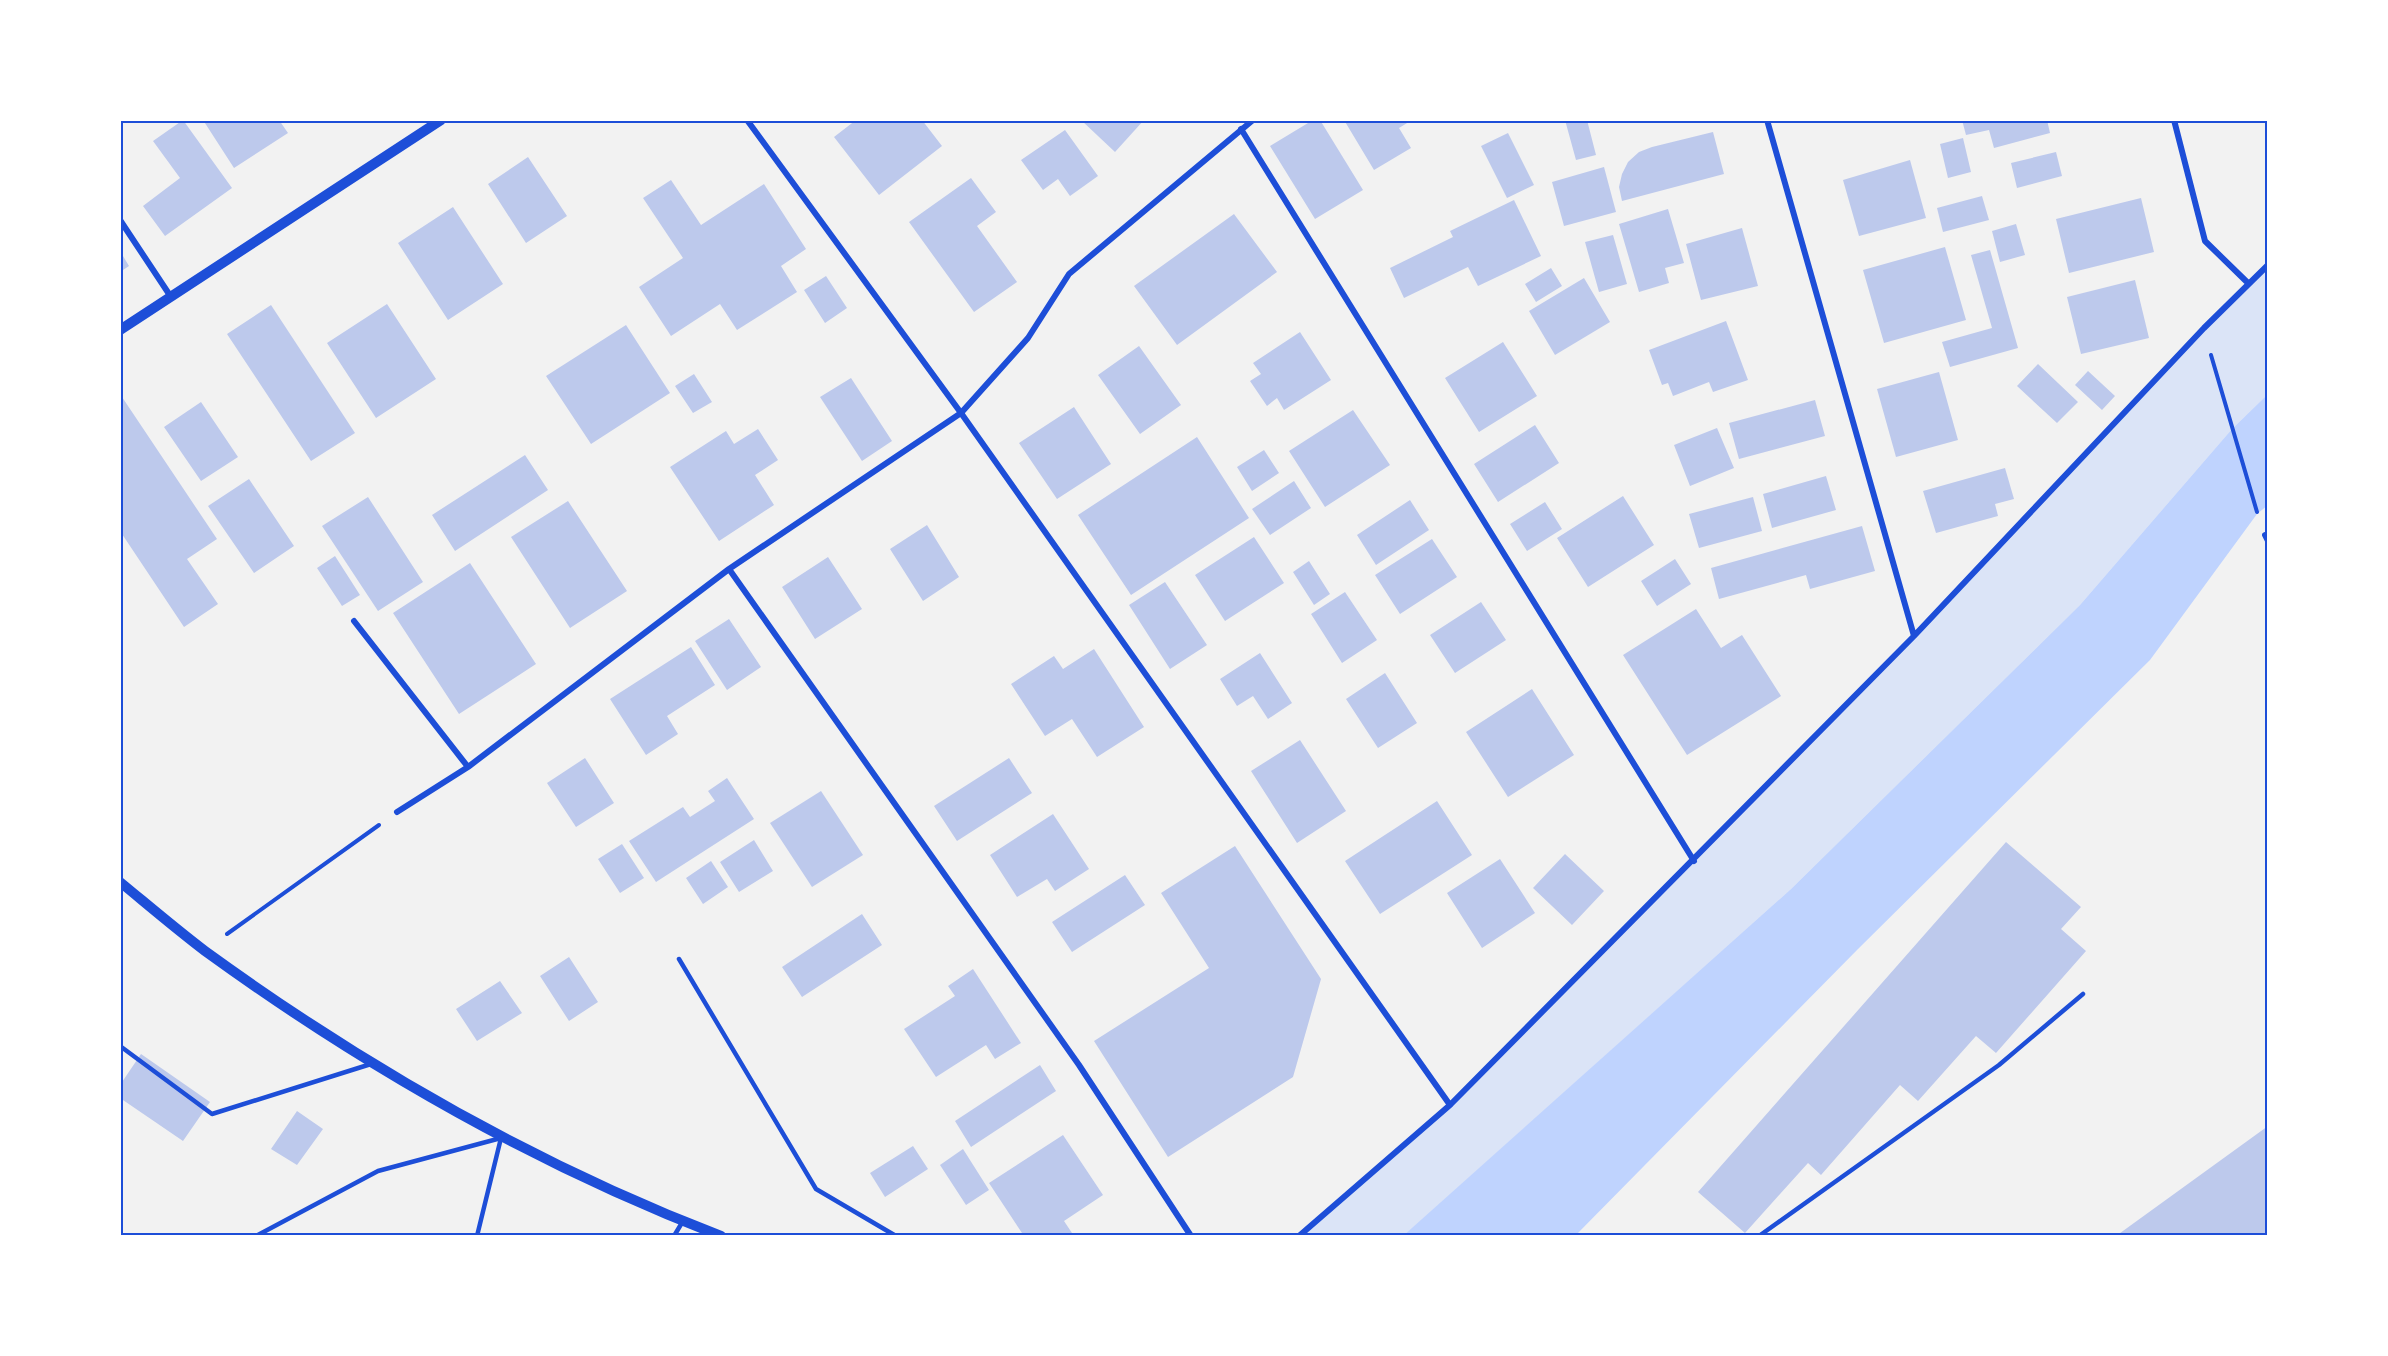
<svg xmlns="http://www.w3.org/2000/svg" width="2388" height="1356" font-family="'DM Sans',sans-serif">
<style>
.green{fill:#dbe4f7}
.water{fill:#bfd3fe}
.building{fill:#bdc9ec}
.lines{fill:none;stroke-linecap:round;stroke-linejoin:round}
.path{stroke:#1d4ed8;stroke-width:4}
.service{stroke:#1d4ed8;stroke-width:4.5}
.minor{stroke:#1d4ed8;stroke-width:6}
.tertiary{stroke:#1d4ed8;stroke-width:10}
.neatline{fill:none;stroke:#1d4ed8;stroke-width:2}
</style>
<rect width="100%" height="100%" fill="#f2f2f2"/>
<!-- green -->
<path class="green" d="M2268 265V394L2232 429 2080 605 1791 889 1414 1227 1403 1236H1299L1450 1105 1694 861Z"/>
<!-- water -->
<path class="water" d="M2268 394V505L2257 514 2150 660 1858 949 1575 1236H1403L1791 889 2080 605 2232 429Z"/>
<!-- building -->
<path class="building" d="M183 120 232 188 165 236 143 206 180 178 153 141Z
M203 120H279L288 133 234 168Z
M856 120H922L942 146 879 195 834 137Z
M1081 120H1144L1115 152Z
M1313 120H1320L1363 190 1315 219 1270 146Z
M1344 120H1412L1399 128 1411 148 1374 170Z
M1565 120H1587L1596 155 1576 160Z
M1962 120H2047L2050 133 1994 148 1989 130 1966 135Z
M1065 130 1098 176 1070 196 1058 179 1043 190 1021 160Z
M1713 132 1724 174 1622 201 1619 187 1622 174 1628 162 1639 152 1652 147Z
M1508 133 1534 185 1507 198 1481 146Z
M1963 138 1971 172 1948 178 1940 144Z
M2056 152 2062 176 2017 188 2011 163Z
M528 157 567 216 526 243 488 184Z
M1910 160 1926 218 1859 236 1843 180Z
M1604 167 1616 212 1564 226 1552 182Z
M971 178 996 212 977 226 1017 282 974 312 909 222Z
M671 180 701 225 764 184 806 249 781 266 797 292 737 330 720 304 671 336 639 287 683 258 643 198Z
M1982 196 1989 220 1943 232 1937 208Z
M2141 198 2154 252 2069 273 2056 219Z
M1514 200 1541 256 1478 286 1468 267 1404 298 1390 268 1453 237 1450 231Z
M453 207 503 284 448 320 398 243Z
M1668 209 1684 263 1665 268 1669 283 1639 292 1619 224Z
M1234 214 1277 272 1177 345 1134 286Z
M2016 224 2025 255 2000 262 1992 231Z
M1742 228 1758 286 1701 300 1686 244Z
M1613 235 1627 284 1599 292 1585 242Z
M1945 247 1966 320 1884 343 1863 270Z
M1990 250 2018 348 1950 367 1942 342 1992 328 1971 255Z
M120 251 129 266 120 272Z
M1551 268 1562 286 1536 302 1525 284Z
M826 276 847 308 825 323 804 290Z
M1584 278 1610 322 1555 355 1529 311Z
M2135 280 2149 338 2081 354 2067 297Z
M387 304 436 379 376 418 327 343Z
M271 305 355 433 311 461 227 334Z
M1726 321 1748 380 1713 392 1709 382 1673 396 1668 383 1662 385 1649 350Z
M626 325 670 393 591 444 546 376Z
M1300 332 1331 380 1284 410 1277 398 1267 406 1250 381 1261 374 1253 363Z
M1503 342 1537 396 1479 432 1445 378Z
M1139 346 1181 405 1140 434 1098 375Z
M2038 364 2078 402 2057 423 2017 386Z
M2088 371 2115 396 2102 410 2075 385Z
M1939 372 1958 440 1896 457 1877 389Z
M694 374 712 402 693 413 675 386Z
M851 378 892 441 862 461 820 397Z
M120 394 217 539 187 559 218 604 184 627 120 531Z
M1815 400 1825 436 1739 459 1729 423Z
M201 402 238 457 201 481 164 427Z
M1074 407 1111 464 1057 499 1019 443Z
M1353 410 1390 465 1325 507 1289 451Z
M1535 425 1559 463 1498 502 1474 464Z
M1717 428 1734 468 1690 486 1674 445Z
M758 429 778 460 755 475 774 505 719 541 670 467 726 431 734 444Z
M1197 437 1249 518 1131 595 1078 515Z
M1264 450 1279 473 1252 491 1237 467Z
M525 455 548 490 455 551 432 515Z
M2005 468 2014 499 1995 504 1998 516 1936 533 1923 491Z
M1826 476 1836 510 1772 528 1763 494Z
M249 479 294 546 254 573 208 506Z
M1294 481 1311 508 1270 535 1252 509Z
M1623 496 1654 545 1588 587 1557 538Z
M368 497 423 582 378 611 322 526Z
M1753 497 1762 531 1699 548 1689 514Z
M1410 500 1429 530 1376 565 1357 535Z
M568 501 627 591 570 628 511 537Z
M1545 502 1562 529 1527 551 1510 524Z
M927 525 959 577 923 601 890 549Z
M1862 526 1875 571 1810 589 1806 575 1719 599 1711 568Z
M1254 537 1284 583 1225 621 1195 575Z
M1432 539 1457 577 1400 614 1375 575Z
M335 556 360 595 342 606 317 568Z
M828 557 862 609 815 639 782 587Z
M1675 559 1691 584 1657 606 1641 581Z
M1309 561 1330 594 1314 605 1293 572Z
M470 563 536 664 459 714 393 613Z
M1165 582 1207 645 1170 669 1129 605Z
M1345 592 1377 640 1342 663 1311 614Z
M1481 602 1506 640 1455 673 1430 635Z
M1696 609 1721 648 1742 635 1781 696 1687 755 1623 655Z
M729 619 761 667 727 690 695 641Z
M691 647 715 685 667 716 678 734 646 755 610 699Z
M1094 649 1144 727 1097 757 1072 719 1045 736 1011 684 1054 656 1063 669Z
M1260 653 1292 703 1268 719 1253 696 1237 706 1220 679Z
M1385 673 1417 723 1378 748 1346 699Z
M1532 689 1574 755 1508 797 1466 732Z
M1300 740 1346 811 1297 843 1251 771Z
M585 758 614 803 576 827 547 783Z
M1009 758 1032 793 957 841 934 806Z
M727 778 754 819 656 882 629 841 683 807 690 817 715 801 708 791Z
M821 791 863 855 812 887 770 823Z
M1437 801 1472 855 1380 914 1345 861Z
M1053 814 1089 869 1055 891 1047 879 1017 897 990 855Z
M754 840 773 871 739 892 720 862Z
M2006 842 2081 907 2061 929 2086 951 1996 1053 1976 1036 1918 1101 1900 1085 1821 1175 1808 1163 1745 1233 1698 1192Z
M622 844 644 878 620 893 598 859Z
M1235 846 1321 979 1293 1077 1168 1157 1094 1041 1209 968 1161 893Z
M1565 854 1604 891 1572 925 1533 888Z
M1500 859 1535 913 1482 948 1447 893Z
M711 861 728 887 703 904 686 878Z
M1125 875 1145 905 1072 952 1052 922Z
M862 914 882 945 802 997 782 967Z
M569 957 598 1002 569 1021 540 976Z
M973 969 1021 1043 995 1059 986 1045 936 1077 904 1029 955 996 948 986Z
M500 981 522 1013 477 1041 456 1009Z
M141 1054 210 1102 183 1141 120 1098V1085Z
M1040 1065 1056 1091 971 1147 955 1121Z
M297 1111 323 1129 297 1165 271 1149Z
M2268 1126V1236H2116Z
M1063 1135 1103 1195 1064 1221 1074 1236H1024L989 1183Z
M913 1146 928 1169 885 1197 870 1173Z
M963 1149 989 1190 966 1205 940 1165Z"/>
<g class="lines">
<!-- path -->
<path class="path" d="M2211 355 2257 512
M227 934 379 825"/>
<!-- service -->
<path class="service" d="M679 959 816 1189 896 1236
M120 1046 212 1114 371 1064
M256 1236 378 1171 501 1138 477 1236
M674 1236 683 1221
M1759 1236 1999 1065 2083 994"/>
<!-- minor -->
<path class="minor" d="M747 120 961 413 1450 1105
M1767 120 1914 636
M2174 120 2205 241 2249 284
M1241 129 1694 861
M120 220 171 297
M2268 534 2265 535 2268 541
M729 569 1079 1065 1191 1236
M354 621 468 767
M397 812 468 767 729 569 961 413 1028 338 1069 274 1253 120
M1299 1236 1450 1105 1914 636 2204 328 2268 265"/>
<!-- tertiary -->
<path class="tertiary" d="M120 330 441 120
M120 882C148 905 176 929 205 951 365 1067 536 1165 721 1236"/>
</g>
<!-- border -->
<rect width="2388" height="1356" fill="none" stroke="#ffffff" stroke-width="243"/>
<rect x="122" y="122" width="2144" height="1112" class="neatline"/>
</svg>
